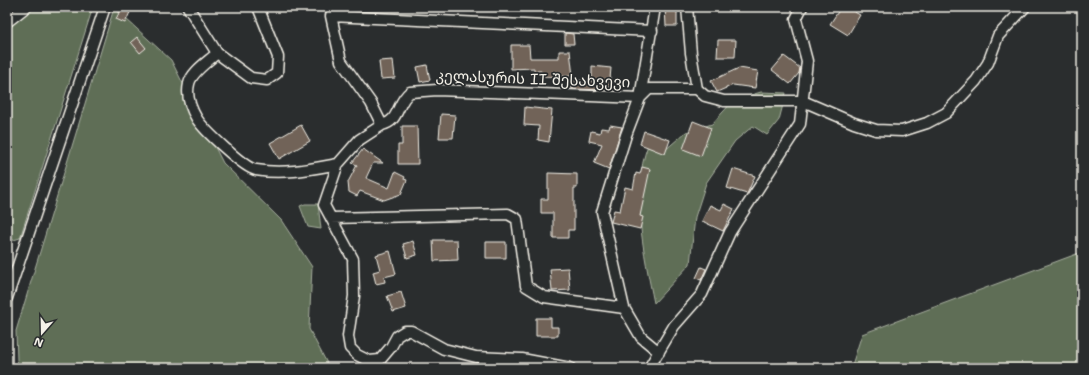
<svg xmlns="http://www.w3.org/2000/svg" width="1089" height="375" font-family="'Shantell Sans','Noto Sans Georgian',sans-serif">
<style>
.green{fill:#5e6e57;stroke:#a9b0a0}
.building{fill:#716358;stroke:#f4f1e8}
.lines{fill:none;stroke-linecap:round;stroke-linejoin:round}
.minor-casing{stroke:#f4f1e8;stroke-width:13}
.minor{stroke:#2a2d2e;stroke-width:10}
.labels{text-anchor:middle;stroke-width:3.5;stroke-linejoin:round;paint-order:stroke}
.street-label{font-size:15px;fill:#f4f1e8;stroke:#2a2d2e}
</style>
<rect width="100%" height="100%" fill="#2a2d2e"/>
<filter id="ink" filterUnits="userSpaceOnUse"><feTurbulence type="fractalNoise" baseFrequency=".025" numOctaves="2"/><feDisplacementMap in="SourceGraphic" scale="8" xChannelSelector="R" yChannelSelector="G"/><feConvolveMatrix kernelMatrix="1 2 1 2 8 2 1 2 1" color-interpolation-filters="sRGB"/></filter>
<g filter="url(#ink)">
<!-- green -->
<path class="green" d="M7 7H93L20 238 7 242Z
M114 8 171 60 223 163 281 220 312 267 309 329 329 367 332 368H20L17 360 16 331Z
M761 92 786 93 779 120 767 135 753 126 735 141 706 183 695 217 690 264 654 303C644 254 630 193 648 145L664 151 686 132 712 124 734 100Z
M305 204H318L321 229 308 227 300 206Z
M1082 252V368H830L852 365 862 334Z"/>
<!-- building -->
<path class="building" d="M122 7 131 10 125 23 116 19Z
M665 7H677V26H666Z
M841 7H846L860 15 848 35 830 24Z
M565 33 573 34 574 44H565Z
M137 37 146 48 140 53 131 42Z
M718 40H736L735 57H717Z
M511 45H529L530 58H559V51H570L573 76 541 77V71H534V68L511 69Z
M784 56 800 68 799 73 790 84 772 70Z
M393 60 395 78 381 79 379 61Z
M427 65 430 80 420 82 417 67Z
M592 66 611 68 609 90 572 89V80L592 81Z
M739 68 758 71 755 88 733 85 717 92 711 81Z
M525 107 552 110 549 142 538 140 539 126 524 125Z
M441 114 455 115 453 138H439Z
M693 121 711 128 701 156 683 149Z
M301 125 310 141 279 159 270 143Z
M610 125 622 127 609 169 594 163 602 144 589 141 591 131 600 133 601 128 609 129Z
M402 126H417L418 164H398V145H402Z
M644 131 670 140 665 154 640 144Z
M363 149 383 163H373L366 178 389 188 395 172 405 177 404 179 407 180 401 194 384 200 360 191 357 196 349 192 348 182 357 165 352 163Z
M642 167 650 169 640 216 643 217 640 229 611 222 614 210 620 211 625 187 633 189 636 173 640 174Z
M733 169 755 176 747 194 727 188Z
M548 173 577 174V188H574V230H568V238H553V213H541V199H548Z
M724 204 734 209 723 231 702 221 710 205 721 210Z
M433 240H457L458 260 434 261Z
M413 241 417 255 407 258 403 244Z
M486 242H506V258H486Z
M390 251 396 274 384 277 385 282 376 284 373 272 380 270 376 255Z
M701 267 706 269 701 280 696 278Z
M568 268 570 290 552 291 550 269Z
M401 292 406 308 393 312 387 296Z
M536 318H551V327H558V336H536Z"/>
<g class="lines">
<defs>
<path id="minor" d="M188 7 217 53 251 78 267 80 277 73 278 57 258 7
M655 7 640 98 626 135 602 212 624 308 641 337 659 352
M687 7 691 53 697 89 705 96 724 101H803L854 123 876 130 902 131 927 123 946 113 976 81 988 63 998 36 1025 7
M331 16 652 31
M7 22 26 7
M217 53C209 61 191 72 189 84 186 96 191 109 197 119 204 130 244 168 256 170 284 175 311 169 338 164L359 140 382 125 371 103 341 61 331 16 333 7
M382 125C400 121 396 103 410 92L437 90 640 98 649 89H697
M338 164 324 205 353 259 354 296 348 336 350 348 357 355 369 361 380 360 391 347 397 336 405 331H411L444 349 476 357 522 359 570 368
M331 218 508 214 517 219 526 286 544 297 624 308
M7 298 105 7
M649 368 674 326 702 294 730 232 800 124 807 61 796 19 802 7"/>
</defs>
<!-- minor casing -->
<use href="#minor" class="minor-casing"/>
<!-- minor -->
<use href="#minor" class="minor"/>
</g>
</g>
<g class="labels">
<!-- street labels -->
<g class="street-label">
<text transform="translate(533 79) rotate(2)" y="5">კელასურის II შესახვევი</text>
</g>
</g>
<!-- margin -->
<rect width="1089" height="375" fill="none" stroke="#2a2d2e" stroke-width="24"/>
<rect x="12" y="12" width="1065" height="351" fill="none" stroke="#f4f1e8" stroke-width="1.5" filter="url(#ink)"/>
<!-- north arrow -->
<g transform="translate(42 333) rotate(200)" stroke="#2a2d2e" stroke-width="3" paint-order="stroke">
<path d="M0-3L7 15L0 10L-7 15Z" fill="#f4f1e8"/>
<text y="-6" font-size="11" font-weight="bold" text-anchor="middle" fill="#f4f1e8">N</text>
</g>
</svg>
